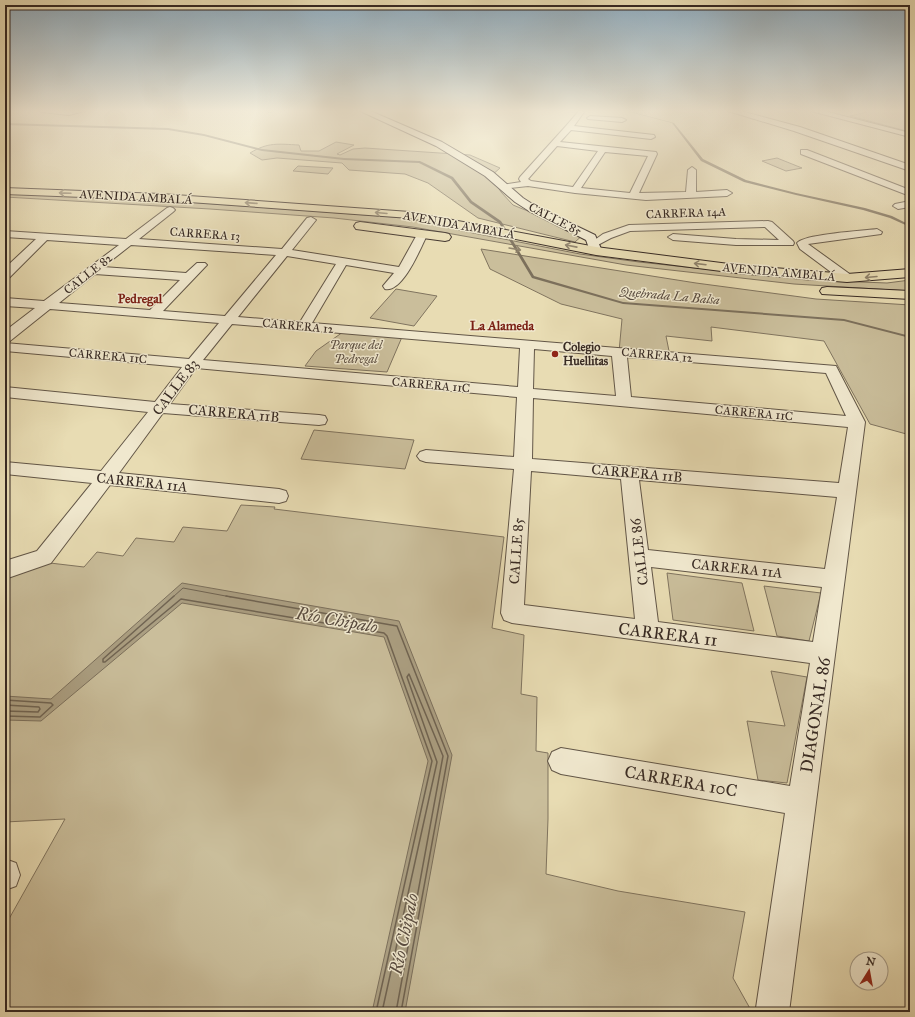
<svg xmlns="http://www.w3.org/2000/svg" width="915" height="1017" font-family="'IM FELL Great Primer',serif">
<style>
.green{fill:#cabe9b;stroke:#80745f}
.water{fill:#ab9f82;stroke:#7c705c}
.lines{fill:none;stroke-linecap:round;stroke-linejoin:round}
.shore-far1{stroke:#706452;stroke-width:1}
.shore{stroke:#706452;stroke-width:1.5}
.stream{fill:#7c705c;fill-rule:evenodd}
.street-casing{stroke:#625647;stroke-width:2}
.secondary-casing{stroke:#362923;stroke-width:2}
.primary-casing{stroke:#362923;stroke-width:2}
.street{fill:#f0e8ce;fill-rule:evenodd}
.secondary{fill:#f0e8ce;fill-rule:evenodd}
.primary{fill:#e8dcb3;fill-rule:evenodd}
.oneway{stroke:#8f826b}
.poi-dot{fill:#8f2418;stroke:#f0e8ce;stroke-width:1.5}
.labels{text-anchor:middle;stroke-width:3;stroke-linejoin:round;paint-order:stroke}
.far-street-label{font-size:12px;fill:#362923;stroke:#f0e8ce}
.far-park-label{font-size:12px;font-style:italic;fill:#5b4e41;stroke:#f0e8ce}
.far-poi-label{font-size:12px;font-weight:bold;fill:#362923;stroke:#f0e8ce;text-anchor:start}
.far-water-label{font-size:13px;font-style:italic;fill:#594c40;stroke:#f0e8ce}
.far-neighbourhood-label{font-size:13px;font-weight:bold;fill:#7a1f14;stroke:#f0e8ce}
.street-label{font-size:14px;fill:#362923;stroke:#f0e8ce}
.near-street-label{font-size:17px;fill:#362923;stroke:#f0e8ce}
.near-water-label{font-size:18px;font-style:italic;fill:#594c40;stroke:#f0e8ce}
</style>
<rect width="100%" height="100%" fill="#e8dcb3"/>
<filter id="stains"><feTurbulence type="fractalNoise" baseFrequency=".005" numOctaves="4"/><feColorMatrix values="0 0 0 0 .2 0 0 0 0 .09 0 0 0 0 .02 0 0 0 .5 -.17"/></filter>
<radialGradient id="worn" r=".72"><stop offset=".6" stop-color="#630" stop-opacity="0"/><stop offset="1" stop-color="#630" stop-opacity=".3"/></radialGradient>
<!-- green -->
<path class="green" d="M860 110H910V132L850 116 867 112Z
M336 142 354 145 337 154 340 155 353 149 365 148 470 155 500 168 491 176 501 192 513 205 584 234 575 242 478 218 428 183 405 174 349 170 342 163 277 158 262 160 250 153C268 142 278 144 299 145L301 151H319Z
M777 158 802 168 786 171 762 161Z
M298 166 333 168 328 174 293 171Z
M5 193 161 200 408 218 458 230 580 254 639 262 807 280 887 283 910 280V291L794 284 626 265 413 227 334 218 210 209 5 197Z
M481 249 696 283 816 299 910 305V435L870 424 824 341 711 327 712 341 666 336 670 356 619 352 622 319 561 304 490 269Z
M396 289 437 296 414 326 370 318Z
M343 332 402 337 387 372 305 366 316 351Z
M314 430 414 440 405 469 301 459Z
M241 505 275 507 274 509 504 537 492 628 524 635 521 694 537 697 536 751 548 753V819L546 874 618 891 745 912 733 978 752 1012H5V926L65 819 5 822V577L50 563 84 567 97 552 123 556 136 538 174 542 183 527 227 531Z
M667 573 742 583 754 631 673 620Z
M764 586 821 593 809 641 777 636Z
M771 671 807 677 787 783 758 780 747 721 785 726Z"/>
<!-- water -->
<path class="water" d="M182 583 399 621 452 755 405 1012H372L428 761 384 637 182 603 41 721 5 720V696L51 699Z"/>
<g class="lines">
<!-- shore-far1 -->
<path class="shore-far1" d="M173 597 183 588 231 597"/>
<!-- shore -->
<path class="shore" d="M174 596 103 659V662H105L181 599 384 633 387 636 432 761 376 1012
M226 596 397 626 448 756 401 1012
M5 700 51 703 53 705 40 717 5 716
M5 705 39 707 40 709 38 712 5 711
M382 1012 437 762 407 677 409 674 443 756 396 1012"/>
<!-- stream -->
<path class="stream" d="M622 110H625L674 123 703 159 746 180 796 193 865 208 892 216 910 225V227L890 218 863 210 796 195 744 182 701 161 672 123Z
M5 123 168 128 204 134 262 149 344 158 420 161 453 177 472 201 501 221 534 276 623 302 844 319 910 336V338L844 321 623 304 532 278 499 223 470 203 451 179 419 163 344 160 262 151 204 136 168 130 5 125Z"/>
<defs>
<path id="street" d="M39 110H88L69 115 42 112Z
M266 110H277L269 112Z
M581 110 584 112 574 126 654 135 655 137 651 139 571 130 560 142 656 152 657 154 639 193 686 192 688 170 692 167 696 170V192L727 190 732 193 727 196 646 200 575 193 528 186 501 189 499 187 501 185 521 182 519 179 520 177 566 126 579 111ZM557 146 598 151 573 187 531 181 528 179ZM605 152 648 156 630 193 581 188Z
M727 110H737L800 127 910 165V171L794 131 728 111Z
M810 110H820L910 133V137L811 111Z
M590 116 622 118 626 120 622 122 588 119 587 118Z
M801 150H807L910 190V196L801 154Z
M910 201V207L898 209 893 206 895 204Z
M170 207 173 208 175 210 173 212 139 239 282 249 307 218 311 217 316 220 292 250 399 267 419 231H427L428 233C421 247 403 293 385 289L383 286 394 273 346 265 312 323 836 366 865 422 789 1012H757L756 1008 785 813 561 774 552 770 548 761 552 752 561 748 790 786 810 663 512 623 504 620 501 613 514 469 426 462 420 460 417 456 420 452 426 450 514 457 517 397 196 368 170 404 319 415 325 416 327 420 325 424 319 425 163 413 119 473 279 489 286 491 288 496 286 501 279 503 110 485 51 563 5 579V561L37 551 92 483 5 474V462L101 471 148 412 5 397V387L155 402 182 367 5 351V343L189 359 219 323 50 309 10 341 5 342V331L35 308 5 306V298L44 301 119 245 47 240 9 278 5 279V268L36 239 5 237V231L126 239 167 208ZM131 245 276 255 225 316 163 311 205 267 207 265 205 263H197L186 273 103 267ZM287 256 336 264 300 322 238 317ZM95 274 180 280 150 310 59 303ZM232 324 520 348 518 387 203 360ZM534 349 612 356 616 396 533 389ZM627 357 826 373 846 416 631 397ZM533 398 848 427 839 483 532 459ZM531 471 621 479 635 619 524 605ZM639 480 837 497 825 569 648 550ZM651 567 822 587 813 642 658 622Z
M768 221 772 222 793 241 794 243 793 245H736L673 240 668 237 673 234 736 239 779 240 765 227 630 231 611 238 594 247 589 244 603 234 629 225Z
M877 229 882 232 881 234 808 244 851 275 853 278 851 281H843L800 249 797 243C804 234 863 231 877 229Z
M5 859 16 863 20 875 16 886 5 890Z"/>
<path id="secondary" d="M358 110H368L442 142 493 172 523 198 537 207 595 235 602 251 601 254H591L586 240 529 211 515 202 485 176 436 146Z"/>
<path id="primary" d="M5 188 161 194 410 212 596 247 737 265 847 274 910 269V277L847 282 737 273 596 255 410 218 161 200 5 194Z
M360 222 445 233 449 234 451 237 449 240 445 241 356 229 354 226 356 223Z
M827 287 910 291V299L822 294 820 291 822 288Z"/>
</defs>
<!-- street casing -->
<use href="#street" class="street-casing"/>
<!-- secondary casing -->
<use href="#secondary" class="secondary-casing"/>
<!-- primary casing -->
<use href="#primary" class="primary-casing"/>
<!-- street -->
<use href="#street" class="street"/>
<!-- secondary -->
<use href="#secondary" class="secondary"/>
<!-- primary -->
<use href="#primary" class="primary"/>
</g>
<!-- one-way arrows -->
<defs><path id="oneway-shaft" d="M-6 0H5M1.5-3L5.5 0L1.5 3" fill="none" stroke-width="1.6" stroke-linecap="round" stroke-linejoin="round"/></defs>
<g class="oneway">
<use href="#oneway-shaft" transform="translate(65 193) rotate(-178)"/>
<use href="#oneway-shaft" transform="translate(251 203) rotate(-176)"/>
<use href="#oneway-shaft" transform="translate(381 213) rotate(-175)"/>
<use href="#oneway-shaft" transform="translate(571 246) rotate(-169)"/>
<use href="#oneway-shaft" transform="translate(515 249) rotate(10)"/>
<use href="#oneway-shaft" transform="translate(700 264) rotate(-173)"/>
<use href="#oneway-shaft" transform="translate(871 277) rotate(175)"/>
</g>
<!-- sky -->
<linearGradient id="sky" x2="0" y2="1"><stop stop-color="#8facbf"/><stop offset="0.44" stop-color="#f5efdd"/><stop offset="1" stop-color="#f5efdd" stop-opacity="0"/></linearGradient>
<rect width="915" height="252" fill="url(#sky)"/>
<!-- markers -->
<circle class="poi-dot" cx="555" cy="354" r="4"/>
<g class="labels">
<!-- far-street labels -->
<g class="far-street-label">
<text transform="translate(136 197) rotate(3)" y="4">AVENIDA AMBALÁ</text>
<text transform="translate(686 213) rotate(-2)" y="4">CARRERA 14A</text>
<text transform="translate(555 219) rotate(27)" y="4">CALLE 85</text>
<text transform="translate(459 225) rotate(10)" y="4">AVENIDA AMBALÁ</text>
<text transform="translate(205 234) rotate(4)" y="4">CARRERA 13</text>
<text transform="translate(779 272) rotate(5)" y="4">AVENIDA AMBALÁ</text>
<text transform="translate(88 274) rotate(-38)" y="4">CALLE 82</text>
<text transform="translate(298 326) rotate(5)" y="4">CARRERA 12</text>
<text transform="translate(657 355) rotate(5)" y="4">CARRERA 12</text>
<text transform="translate(108 356) rotate(5)" y="4">CARRERA 11C</text>
<text transform="translate(431 385) rotate(5)" y="4">CARRERA 11C</text>
<text transform="translate(754 413) rotate(5)" y="4">CARRERA 11C</text>
</g>
<!-- far-park labels -->
<g class="far-park-label">
<text x="356" y="349">Parque del<tspan x="356" dy="14">Pedregal</tspan></text>
</g>
<!-- far-poi labels -->
<g class="far-poi-label">
<text x="563" y="351">Colegio<tspan x="563" dy="14">Huellitas</tspan></text>
</g>
<!-- far-water labels -->
<g class="far-water-label">
<text transform="translate(670 295) rotate(5)" y="5">Quebrada La Balsa</text>
</g>
<!-- far-neighbourhood labels -->
<g class="far-neighbourhood-label">
<text x="140" y="303">Pedregal</text>
<text x="502" y="330">La Alameda</text>
</g>
<!-- street labels -->
<g class="street-label">
<text transform="translate(175 387) rotate(-53)" y="5">CALLE 83</text>
<text transform="translate(234 413) rotate(5)" y="5">CARRERA 11B</text>
<text transform="translate(637 473) rotate(5)" y="5">CARRERA 11B</text>
<text transform="translate(142 482) rotate(6)" y="5">CARRERA 11A</text>
<text transform="translate(516 551) rotate(-86)" y="5">CALLE 85</text>
<text transform="translate(639 552) rotate(-97)" y="5">CALLE 86</text>
<text transform="translate(737 568) rotate(6)" y="5">CARRERA 11A</text>
</g>
<!-- near-street labels -->
<g class="near-street-label">
<text transform="translate(668 634) rotate(7)" y="6">CARRERA 11</text>
<text transform="translate(815 715) rotate(-81)" y="6">DIAGONAL 86</text>
<text transform="translate(681 781) rotate(10)" y="6">CARRERA 10C</text>
</g>
<!-- near-water labels -->
<g class="near-water-label">
<text transform="translate(337 620) rotate(10)" y="6">Río Chipalo</text>
<text transform="translate(404 934) rotate(-78)" y="6">Río Chipalo</text>
</g>
</g>
<!-- margin -->
<rect width="915" height="1017" fill="none" stroke="#e8dcb3" stroke-width="20"/>
<rect x="6" y="6" width="903" height="1005" fill="none" stroke="#362923" stroke-width="2"/>
<rect x="10" y="10" width="895" height="997" fill="none" stroke="#362923"/>
<!-- north arrow -->
<g transform="translate(869 971) rotate(11)"><circle r="19" fill="#f0e8ce" stroke="#a69c8a"/>
<path d="M0-3L7 15L0 10L-7 15Z" fill="#8f2418"/>
<text y="-6" font-size="11" font-weight="bold" text-anchor="middle" fill="#362923">N</text>
</g>
<rect width="100%" height="100%" filter="url(#stains)"/>
<rect width="100%" height="100%" fill="url(#worn)"/>
</svg>
